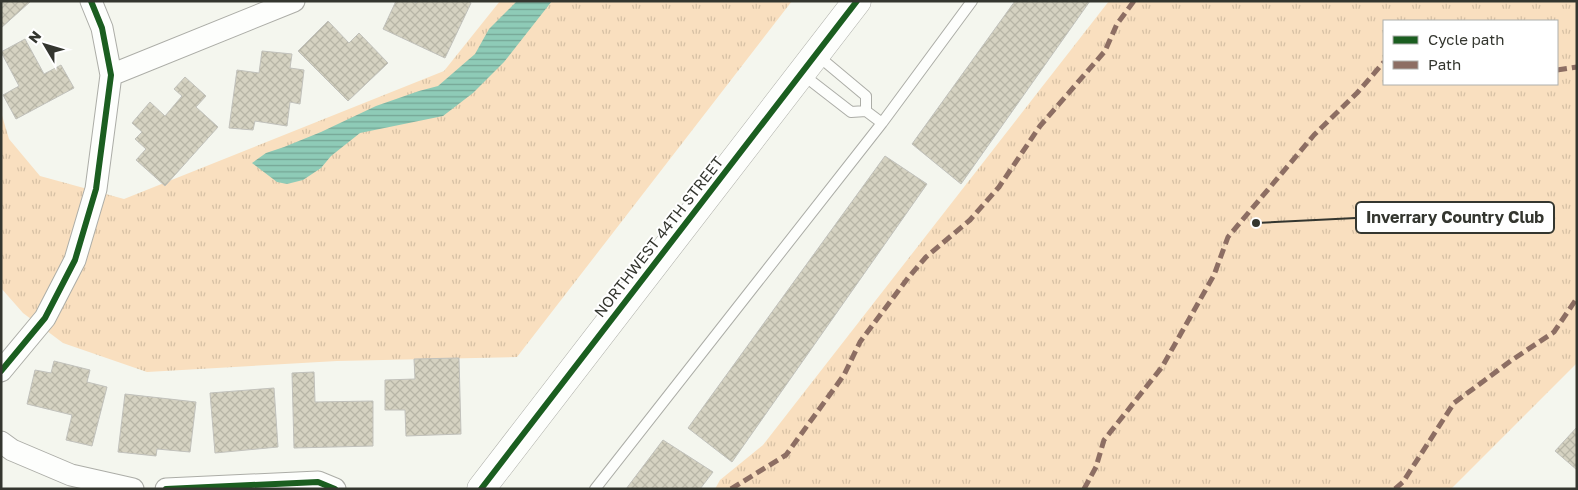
<svg xmlns="http://www.w3.org/2000/svg" width="1578" height="490" font-family="'Golos Text',sans-serif">
<style>
.grass{fill:url(#grass-tufts);fill-rule:evenodd}
.water{fill:url(#water-rules)}
.building{fill:url(#building-cross-hatch);stroke:#c1c1bb}
.lines{fill:none;stroke-linecap:round;stroke-linejoin:round}
.lane-casing{stroke:#acada7;stroke-width:12}
.street-casing{stroke:#acada7;stroke-width:23}
.secondary-casing{stroke:#acada7;stroke-width:29}
.lane{stroke:#fdfefc;stroke-width:10}
.street{stroke:#fdfefc;stroke-width:21}
.secondary{stroke:#fdfefc;stroke-width:28}
.quiet{stroke:#8d6e63;stroke-width:5;stroke-dasharray:10 5;stroke-linecap:butt}
.cycleway-casing{stroke:#fff;stroke-width:9}
.cycleway{stroke:#1b5e20;stroke-width:6}
.labels{text-anchor:middle;stroke-width:4;stroke-linejoin:round;paint-order:stroke}
.street-label{font-size:15px;fill:#34362f;stroke:#fff}
.leader{fill:none;stroke:#34362f;stroke-width:2}
.callout-dot{fill:#34362f;stroke:#fff;stroke-width:2}
.callout{fill:#fff;stroke:#34362f;stroke-width:2}
.callout-label{font-size:16px;text-anchor:middle;font-weight:bold;fill:#34362f}
</style>
<defs>
<pattern id="grass-tufts" width="24" height="20" patternUnits="userSpaceOnUse" patternTransform="scale(1.25)"><rect width="24" height="20" fill="#f9dfbf"/><path d="M3 7l-1-3M5 7V3M7 7l1-3M15 17l-1-3M17 17v-4M19 17l1-3" fill="none" stroke="#d6c0a4"/></pattern>
<pattern id="water-rules" width="6" height="5" patternUnits="userSpaceOnUse" patternTransform="scale(1.25)"><rect width="6" height="5" fill="#8ecbb7"/><path d="M0 2.5h6" fill="none" stroke="#75a695"/></pattern>
<pattern id="building-cross-hatch" width="8" height="8" patternUnits="userSpaceOnUse" patternTransform="scale(1.25)"><rect width="8" height="8" fill="#d5d2c1"/><path d="M0 0l8 8M0 8l8-8" fill="none" stroke="#b7b5a6"/></pattern>
</defs>
<rect width="100%" height="100%" fill="#f4f6ee"/>
<!-- grass -->
<path class="grass" d="M500 1H792L517 357 337 361 147 372 63 343 23 313 1 288V112L9 139 40 176 124 199 444 71Z
M1109 1H1577V363L1451 489H715L720 480 763 445ZM1384 21H1557V84H1384Z"/>
<!-- water -->
<path class="water" d="M517 1H552L504 62 473 93 443 116 360 133 331 156 321 168 303 180 287 184 277 182 252 163 266 153 284 147 321 132 376 106 419 91 438 86 475 54 489 29Z"/>
<!-- building -->
<path class="building" d="M1 1H31L1 28Z
M396 1H413L416 3 417 1H467L471 3 445 58 383 29Z
M1015 1H1090L961 184 912 144Z
M328 21 349 43 359 33 388 63 348 101 298 51Z
M25 39 44 74 61 65 74 88 16 119 3 95 19 86 1 52Z
M262 51 292 54 290 68 304 70 300 104 290 102 287 126 255 121 253 130 229 128 237 70 259 73Z
M185 77 206 96 196 107 218 127 165 186 136 160 146 149 135 139 142 132 132 123 150 102 165 116 182 96 174 89Z
M885 156 927 184 732 462 688 428Z
M459 358 461 434 406 436 405 410H385V380L415 379 414 359Z
M54 361 90 370 87 382 107 387 92 446 66 440 72 415 27 404 35 370 51 373Z
M314 372 315 402 373 401V446L294 448 292 373Z
M274 388 278 447 215 453 210 393Z
M125 394 196 402 190 452 157 449 156 456 118 452Z
M1577 427V470L1555 451Z
M663 440 713 472 700 489H626Z"/>
<g class="lines">
<defs>
<path id="lane" d="M817 55 866 96V111
M802 74 851 112 866 111 882 123
M595 489 882 123 972 1"/>
<path id="street" d="M111 75 294 1
M1 371 45 318 75 260 96 189 111 75 102 28 91 1
M1 442 12 450 71 475 133 489
M166 489 318 482 335 489"/>
<path id="secondary" d="M481 489 857 1"/>
</defs>
<!-- lane casing -->
<use href="#lane" class="lane-casing"/>
<!-- street casing -->
<use href="#street" class="street-casing"/>
<!-- secondary casing -->
<use href="#secondary" class="secondary-casing"/>
<!-- lane -->
<use href="#lane" class="lane"/>
<!-- street -->
<use href="#street" class="street"/>
<!-- secondary -->
<use href="#secondary" class="secondary"/>
<!-- quiet -->
<path class="quiet" d="M1557 70 1577 67
M731 489 786 455 844 375 860 342 908 278 926 257 970 220 999 187 1040 126 1105 51 1117 24 1134 1
M1084 489 1096 467 1104 440 1162 367 1214 275 1228 237 1314 135 1357 93 1384 62
M1395 489 1403 482 1454 403 1512 360 1554 332 1577 298"/>
<defs>
<path id="cycleway" d="M1 371 45 318 75 260 96 189 111 75 102 28 91 1
M166 489 318 482 335 489
M481 489 857 1"/>
</defs>
<!-- cycleway casing -->
<use href="#cycleway" class="cycleway-casing"/>
<!-- cycleway -->
<use href="#cycleway" class="cycleway"/>
</g>
<g class="labels">
<!-- street labels -->
<g class="street-label">
<text transform="translate(659 237) rotate(-52)" y="5">NORTHWEST 44TH STREET</text>
</g>
</g>
<!-- callouts -->
<path class="leader" d="M1256 223L1356 218"/>
<circle class="callout-dot" cx="1256" cy="223" r="5"/>
<rect class="callout" x="1356" y="202" width="198" height="31" rx="5"/>
<g class="callout-label">
<text x="1455" y="223">Inverrary Country Club</text>
</g>
<!-- border -->
<rect width="1578" height="490" fill="none" stroke="#34362f" stroke-width="5"/>
<!-- legend -->
<rect x="1383" y="20" width="175" height="65" fill="#ffffff" stroke="#aeafac"/>
<rect x="1393" y="36" width="25" height="8" fill="#1b5e20" stroke="#aeafac"/>
<text x="1428" y="45" font-size="15" fill="#34362f">Cycle path</text>
<rect x="1393" y="61" width="25" height="8" fill="#8d6e63" stroke="#aeafac"/>
<text x="1428" y="70" font-size="15" fill="#34362f">Path</text>
<!-- north arrow -->
<g transform="translate(45 45) rotate(308)" stroke="#ffffff" stroke-width="4" paint-order="stroke">
<path d="M0-4L9 19L0 12L-9 19Z" fill="#34362f"/>
<text y="-8" font-size="14" font-weight="bold" text-anchor="middle" fill="#34362f">N</text>
</g>
</svg>
